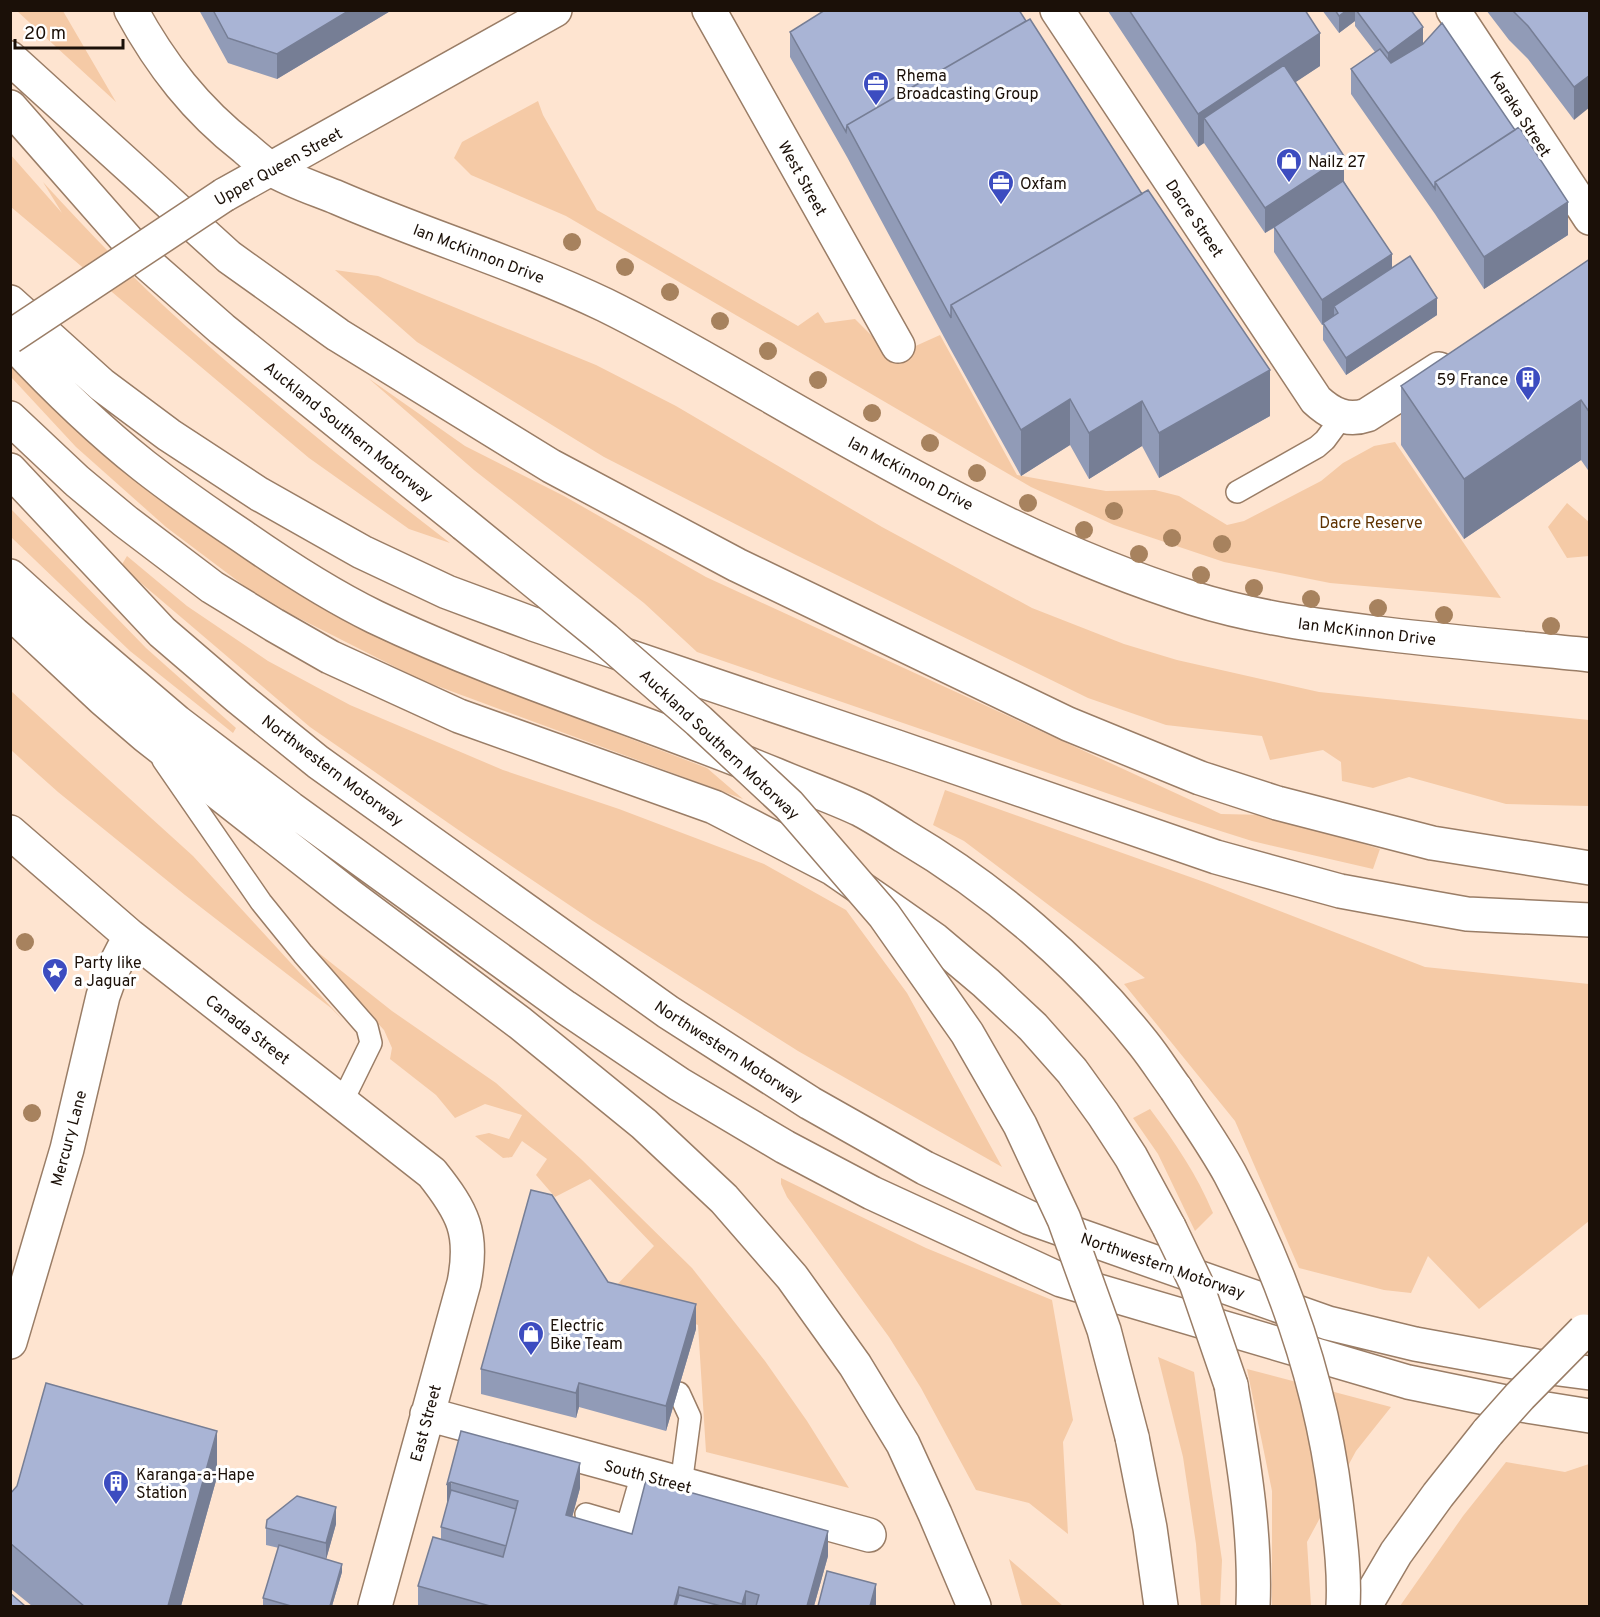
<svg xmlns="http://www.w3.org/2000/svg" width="1600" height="1617" font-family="Overpass,sans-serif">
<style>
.green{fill:#f5caa6}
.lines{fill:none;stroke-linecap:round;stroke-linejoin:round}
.lane-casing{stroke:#9a7d66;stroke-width:24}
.street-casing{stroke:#9a7d66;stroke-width:36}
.secondary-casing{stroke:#9a7d66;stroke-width:36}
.primary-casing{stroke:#9a7d66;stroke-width:36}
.highway-casing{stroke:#9a7d66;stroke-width:36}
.lane{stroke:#fff;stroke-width:21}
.street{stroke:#fff;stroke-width:33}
.secondary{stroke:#fff;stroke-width:33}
.primary{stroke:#fff;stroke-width:33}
.highway{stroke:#fff;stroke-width:33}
.secondary-bridge-casing{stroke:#9a7d66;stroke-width:36;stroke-linecap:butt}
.highway-bridge-casing{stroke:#9a7d66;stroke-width:36;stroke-linecap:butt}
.secondary-bridge{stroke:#fff;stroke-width:33}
.highway-bridge{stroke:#fff;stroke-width:33}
.tree{fill:#a7825e}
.wall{fill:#919bb7}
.shaded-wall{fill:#767e95}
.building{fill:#a9b4d5;stroke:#767e95;stroke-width:1.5}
.labels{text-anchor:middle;stroke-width:6;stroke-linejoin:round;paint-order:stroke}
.poi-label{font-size:16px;fill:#1b1008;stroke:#fff;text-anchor:start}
.street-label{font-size:16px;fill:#1b1008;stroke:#fff}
.park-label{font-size:16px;fill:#5f3200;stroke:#fff}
</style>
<rect width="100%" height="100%" fill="#fee4d0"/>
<!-- green -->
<path class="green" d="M16 11H63L116 102 17 11Z
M538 101 543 115 597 210 798 326 818 312 825 323 855 319 885 349 900 353 940 335 1017 475 1106 491 1155 490 1179 496 1227 525 1244 521 1321 481 1343 463 1374 446 1395 442 1501 598 1330 583 1224 562 1114 525 1031 487 566 216 471 175 454 158 462 142Z
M10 154 62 213 43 182C89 232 136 282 187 327 272 402 360 474 450 543L409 529 309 458 11 207Z
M335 270 378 276 596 365 676 406 882 527 1032 608 1124 644 1177 660 1319 692 1589 720V806L1506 804 1409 777 1373 788 1342 781 1341 762 1323 750 1270 760 1262 736 1166 725 1088 698 796 555 604 457 417 342Z
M10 357 411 652 521 697 707 768 743 799 421 680 263 600 166 527 76 447 11 377Z
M368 378 465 446 564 496 706 577 1221 814 1268 815 1380 849 1373 869 1252 841 1173 816 697 652 644 603 474 470Z
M1567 503 1589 522V556L1567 558 1548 527Z
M11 509 146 648 236 728 233 733 130 651 11 537Z
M127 556 187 606 268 661 350 705 503 770 619 809 764 864 846 910 907 993 1002 1167 798 1051 593 921 470 838 310 727 121 566Z
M11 691 193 856 343 1020 331 1008 185 895 58 792 11 750Z
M945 790 1207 883 1425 967 1589 984V1221L1479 1309 1428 1256 1411 1293 1384 1290 1299 1268 1235 1121 1124 984 1145 978 964 841 933 825Z
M291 931 392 1011 496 1083 581 1159 692 1268 765 1361 807 1421 849 1488 706 1452 698 1325 612 1290 654 1246 590 1179 555 1197 536 1175 547 1159 522 1141 512 1157 503 1158 475 1136 489 1133 509 1139 522 1115 485 1104 455 1118 436 1095 390 1059 392 1048 384 1030Z
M1150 1109C1175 1142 1197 1175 1213 1213L1195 1231 1158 1154 1133 1118Z
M781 1178 926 1248 1052 1300 1073 1420 1063 1442 1068 1534 1029 1503 976 1490 921 1388 889 1337 787 1197 781 1184Z
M1158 1357 1194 1372 1222 1560 1220 1606H1201L1196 1544 1183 1457Z
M1247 1369 1391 1407 1356 1451 1307 1542 1311 1606H1272V1491Z
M1506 1462 1565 1472 1589 1464V1606H1400L1463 1516Z
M1009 1559 1063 1606H1022Z"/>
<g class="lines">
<defs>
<path id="lane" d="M1237 492 1317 447 1325 440 1342 417
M163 760 261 902 303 954 367 1027 371 1043 342 1102
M679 1393 690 1417 681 1485
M586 1514 627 1526 642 1474"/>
<path id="street" d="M709 10 898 346
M1057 10 1316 400C1331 414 1347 422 1367 415L1439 369
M1453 10 1590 218
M10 832 130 936 432 1173C463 1212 474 1233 464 1283L375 1606
M10 1342 67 1149 103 996 112 971 130 936
M427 1414 869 1535"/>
<path id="secondary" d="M224 195 555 10"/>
<path id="primary" d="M131 10C161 65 196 110 245 148 253 155 262 163 271 169 291 181 316 189 338 198 426 236 519 264 605 305 662 333 716 365 770 396 905 474 1043 551 1192 598 1255 618 1320 626 1385 634 1453 642 1521 648 1590 655"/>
<path id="highway" d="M10 58 229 257 338 335 551 466 737 565 1068 724 1200 778 1277 803 1432 843 1590 868
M10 107 148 264 222 329 464 524
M10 302 102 385 169 435 259 494 362 552 447 592 533 624 897 747 1216 857 1340 891 1405 903 1467 914 1590 920
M10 340C52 385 96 428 144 466 176 491 209 514 242 536 285 566 328 594 375 617 505 679 643 720 776 775 804 787 834 797 861 810 876 818 890 827 904 836 994 889 1078 961 1143 1043 1155 1058 1165 1074 1176 1089
M10 418 77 481 125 521 212 587 274 625 330 657 459 716 714 807 832 868 881 902 935 940 986 983 1033 1027 1072 1071 1103 1114 1131 1157 1169 1227
M10 470 162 632 239 698 318 762 668 1012 810 1103 925 1168 1030 1218 1328 1323 1415 1344 1536 1366 1590 1373
M10 576 74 634 177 722 290 808 565 1007 679 1084 785 1147 872 1193 1061 1280 1408 1382 1515 1404 1590 1416
M10 612 103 699 146 736 350 896 520 1023 644 1124 724 1199 792 1277 855 1365 903 1444 935 1514 974 1606
M1231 1385C1243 1459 1256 1531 1253 1606
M1132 1437 1150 1528 1161 1606
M1365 1606 1396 1553 1438 1495 1488 1432"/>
</defs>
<!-- lane casing -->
<use href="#lane" class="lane-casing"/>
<!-- street casing -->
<use href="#street" class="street-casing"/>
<!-- secondary casing -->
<use href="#secondary" class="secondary-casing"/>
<!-- primary casing -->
<use href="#primary" class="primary-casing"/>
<!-- highway casing -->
<use href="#highway" class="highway-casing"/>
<!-- lane -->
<use href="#lane" class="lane"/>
<!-- street -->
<use href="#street" class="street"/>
<!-- secondary -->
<use href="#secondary" class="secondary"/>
<!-- primary -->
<use href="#primary" class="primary"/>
<!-- highway -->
<use href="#highway" class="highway"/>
<defs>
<path id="secondary-bridge" d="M10 337 224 195"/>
<path id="highway-bridge" d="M464 524 605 639 699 721 789 805 884 915 967 1033 1020 1125 1064 1219 1104 1330 1132 1437
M1176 1089C1194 1117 1214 1145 1230 1174 1284 1276 1322 1388 1336 1502 1340 1536 1345 1572 1343 1606
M1169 1227 1196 1283 1231 1385
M1488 1432 1520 1396 1584 1331"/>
</defs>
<!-- secondary-bridge casing -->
<use href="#secondary-bridge" class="secondary-bridge-casing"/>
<!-- highway-bridge casing -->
<use href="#highway-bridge" class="highway-bridge-casing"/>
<!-- secondary-bridge -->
<use href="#secondary-bridge" class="secondary-bridge"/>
<!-- highway-bridge -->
<use href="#highway-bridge" class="highway-bridge"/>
</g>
<!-- trees -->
<g class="tree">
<circle cx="572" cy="242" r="9"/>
<circle cx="625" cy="267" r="9"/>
<circle cx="670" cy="292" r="9"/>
<circle cx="720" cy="321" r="9"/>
<circle cx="768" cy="351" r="9"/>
<circle cx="818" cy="380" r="9"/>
<circle cx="872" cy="413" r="9"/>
<circle cx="930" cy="443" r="9"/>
<circle cx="977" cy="473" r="9"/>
<circle cx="1028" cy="503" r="9"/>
<circle cx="1114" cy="511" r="9"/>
<circle cx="1084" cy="530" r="9"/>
<circle cx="1172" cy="538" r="9"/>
<circle cx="1222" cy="544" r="9"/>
<circle cx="1139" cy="554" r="9"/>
<circle cx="1201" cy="575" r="9"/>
<circle cx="1254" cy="588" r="9"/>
<circle cx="1311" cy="599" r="9"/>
<circle cx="1378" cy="608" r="9"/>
<circle cx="1444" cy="615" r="9"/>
<circle cx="1551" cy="626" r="9"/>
<circle cx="25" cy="942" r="9"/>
<circle cx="32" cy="1113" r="9"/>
</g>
<!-- wall -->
<path class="wall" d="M199 10H392L277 79 228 63Z
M1305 10 1320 66 1295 82 1344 181 1392 268 1437 315 1346 375 1323 340V325H1322L1274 252V228L1265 233 1204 143 1198 147 1108 11Z
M1322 10H1411L1423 44 1568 235 1484 289 1435 214 1351 94V69L1375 52 1355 26V21L1339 33Z
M1486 10H1590L1574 120 1528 59 1509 40Z
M790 32 1270 416 1159 478 1142 446 1089 479 1070 445 1021 476 951 350 847 157 790 57Z
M1590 259V473L1581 460 1464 539 1401 445V386Z
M608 1282 696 1329 666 1431 579 1407 576 1418 481 1394V1369Z
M461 1431 580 1488 572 1517 632 1534 828 1556 814 1606H418V1586L441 1539V1527L447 1506Z
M217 1477 181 1606H32L10 1588V1494Z
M336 1524 326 1559 342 1572 332 1606H263V1598L279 1548 266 1545V1528Z"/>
<!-- shaded-wall -->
<path class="shaded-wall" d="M350 10H392L277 79V54Z
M1347 10H1355V21L1339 33V16Z
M1423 27V44L1388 70V53Z
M1320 33V66L1216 135 1204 118V143L1198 147V114Z
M1590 75V107L1574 120V87Z
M1344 156V181L1265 233V208Z
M1568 202V235L1484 289V257Z
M1392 254V279L1338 313 1334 306V317L1323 323 1322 325V300Z
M1437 298V315L1346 375V358Z
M1270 370V416L1159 478V433Z
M1070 399V445L1021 476V430Z
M1581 400V460L1464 539V479Z
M1142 401V446L1089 479V433Z
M12 1200V1232L10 1238V1206Z
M696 1304V1329L666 1431V1406Z
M579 1383V1407L576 1418V1393Z
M217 1431V1477L181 1606H168Z
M580 1463V1488L566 1540V1515Z
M451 1482V1507L447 1508V1484Z
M336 1507V1524L326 1560V1543Z
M828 1531V1556L814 1606H807Z
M342 1564V1572L332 1606H330Z
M876 1584V1606H870Z
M679 1587V1606H674Z
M746 1591V1606H742V1604Z"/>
<!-- building -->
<path class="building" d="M213 10H350L277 54 228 38Z
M825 10H1019L1026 21 847 125 846 132 790 32Z
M1129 10H1305L1320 33 1198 114Z
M1335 10H1347L1339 16Z
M1356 10H1411L1423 27 1388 53Z
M1512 10H1590V75L1574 87 1528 26Z
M1030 19 1142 194 951 305V318L847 125Z
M1442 23 1515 130 1435 182V189L1351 69 1380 49 1391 63 1423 44Z
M1284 65 1344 156 1265 208 1204 118Z
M1519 127 1568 202 1484 257 1435 182Z
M1343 181 1392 254 1322 300 1274 227Z
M1148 190 1270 370 1159 433 1142 401 1089 433 1070 399 1021 430 951 305Z
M1410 256 1437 298 1346 358 1323 323 1338 313 1334 306Z
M1590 259V413L1581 400 1464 479 1401 386Z
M531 1190 552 1195 608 1282 696 1304 666 1406 579 1383 576 1393 481 1369Z
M46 1383 217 1431 168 1606H84L10 1543V1494L17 1486Z
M461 1431 580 1463 566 1515 632 1534 646 1480 828 1531 807 1606H756L759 1595 746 1591 742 1604 679 1587 674 1606H490L418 1586 433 1537 503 1557 518 1501 451 1482 447 1484Z
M451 1490 516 1509 506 1546 441 1527Z
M297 1496 336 1507 326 1543 266 1528 267 1520Z
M279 1545 342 1564 330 1606H291L263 1598Z
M827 1571 876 1584 870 1606H818Z
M10 1593 25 1606H10Z
M679 1595 721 1606H676Z"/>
<!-- icons -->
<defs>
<symbol id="office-pin" viewBox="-11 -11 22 30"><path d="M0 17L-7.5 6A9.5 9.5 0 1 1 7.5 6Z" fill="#3c4cc0" stroke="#fff"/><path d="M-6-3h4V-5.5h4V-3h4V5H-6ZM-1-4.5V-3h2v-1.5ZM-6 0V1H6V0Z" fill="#fff"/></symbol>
<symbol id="shop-pin" viewBox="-11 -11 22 30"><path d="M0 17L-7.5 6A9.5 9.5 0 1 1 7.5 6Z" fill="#3c4cc0" stroke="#fff"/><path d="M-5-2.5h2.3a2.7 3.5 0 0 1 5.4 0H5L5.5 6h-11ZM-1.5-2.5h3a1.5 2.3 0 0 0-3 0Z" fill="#fff"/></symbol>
<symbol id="building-pin" viewBox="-11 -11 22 30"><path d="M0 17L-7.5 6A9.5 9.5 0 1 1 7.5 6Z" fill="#3c4cc0" stroke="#fff"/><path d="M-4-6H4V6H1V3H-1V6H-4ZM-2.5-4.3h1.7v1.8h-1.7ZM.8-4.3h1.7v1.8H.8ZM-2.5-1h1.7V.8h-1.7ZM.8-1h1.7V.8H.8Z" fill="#fff"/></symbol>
<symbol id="sight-pin" viewBox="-11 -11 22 30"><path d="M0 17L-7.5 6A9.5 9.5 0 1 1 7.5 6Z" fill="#3c4cc0" stroke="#fff"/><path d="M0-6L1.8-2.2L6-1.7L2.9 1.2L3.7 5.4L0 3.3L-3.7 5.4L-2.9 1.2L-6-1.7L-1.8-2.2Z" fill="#fff"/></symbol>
</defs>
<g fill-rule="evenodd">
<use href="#office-pin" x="861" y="69" width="30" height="40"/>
<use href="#shop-pin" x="1274" y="146" width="30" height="40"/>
<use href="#office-pin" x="986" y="168" width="30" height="40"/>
<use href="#building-pin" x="1513" y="364" width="30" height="40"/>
<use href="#sight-pin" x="40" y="956" width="30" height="40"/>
<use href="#shop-pin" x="516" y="1319" width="30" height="40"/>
<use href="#building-pin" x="101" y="1468" width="30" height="40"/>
</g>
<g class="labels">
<!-- poi labels -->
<g class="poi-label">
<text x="896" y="81">Rhema<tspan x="896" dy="18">Broadcasting Group</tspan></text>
<text x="1308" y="167">Nailz 27</text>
<text x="1020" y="189">Oxfam</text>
<text x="1508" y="385" text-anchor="end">59 France</text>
<text x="74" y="968">Party like<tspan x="74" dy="18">a Jaguar</tspan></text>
<text x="550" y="1331">Electric<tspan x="550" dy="18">Bike Team</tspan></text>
<text x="136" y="1480">Karanga-a-Hape<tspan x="136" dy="18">Station</tspan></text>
</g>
<!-- street labels -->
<g class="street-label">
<text transform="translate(1521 114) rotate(57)" y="6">Karaka Street</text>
<text transform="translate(278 166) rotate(-29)" y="6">Upper Queen Street</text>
<text transform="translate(803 178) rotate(61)" y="6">West Street</text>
<text transform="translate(1195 218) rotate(56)" y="6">Dacre Street</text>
<text transform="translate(479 253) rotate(21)" y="6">Ian McKinnon Drive</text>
<text transform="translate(349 431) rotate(39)" y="6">Auckland Southern Motorway</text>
<text transform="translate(911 473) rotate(28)" y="6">Ian McKinnon Drive</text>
<text transform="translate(1367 631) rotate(7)" y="6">Ian McKinnon Drive</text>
<text transform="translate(720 744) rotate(43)" y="6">Auckland Southern Motorway</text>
<text transform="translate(333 770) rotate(37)" y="6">Northwestern Motorway</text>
<text transform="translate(248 1029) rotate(38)" y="6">Canada Street</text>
<text transform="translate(729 1051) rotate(33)" y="6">Northwestern Motorway</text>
<text transform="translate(68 1138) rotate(-75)" y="6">Mercury Lane</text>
<text transform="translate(1163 1265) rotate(19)" y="6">Northwestern Motorway</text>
<text transform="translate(425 1423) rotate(-75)" y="6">East Street</text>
<text transform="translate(648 1476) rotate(15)" y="6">South Street</text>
</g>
<!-- park labels -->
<g class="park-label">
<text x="1371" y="528">Dacre Reserve</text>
</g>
</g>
<!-- border -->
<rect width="1600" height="1617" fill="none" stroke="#1b1008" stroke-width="24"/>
<!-- scale -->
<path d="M15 39v9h108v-9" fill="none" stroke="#1b1008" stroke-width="3"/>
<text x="24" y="39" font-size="18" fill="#1b1008" stroke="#ffffff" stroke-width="4.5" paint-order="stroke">20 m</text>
</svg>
